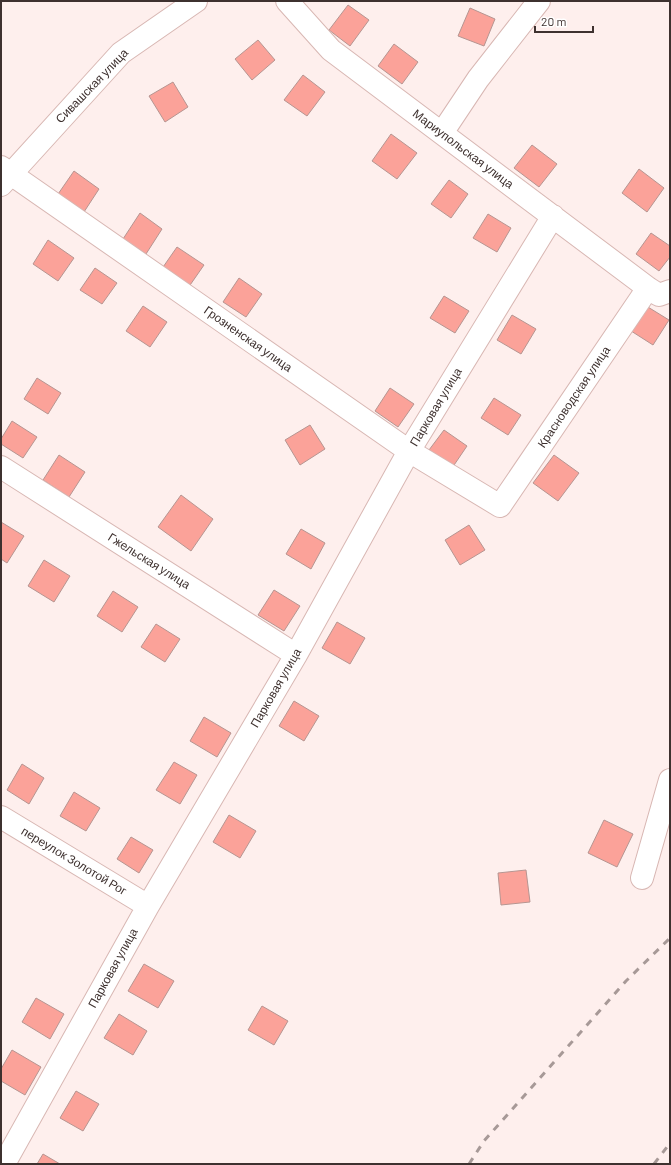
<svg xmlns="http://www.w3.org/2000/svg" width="671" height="1165" font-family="Barlow,sans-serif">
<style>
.building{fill:#fba299;stroke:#b69591}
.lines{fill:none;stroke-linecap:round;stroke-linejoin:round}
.street-casing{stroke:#d8b7b3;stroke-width:24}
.secondary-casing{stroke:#d8b7b3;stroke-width:24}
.street{stroke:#fff;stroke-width:22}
.secondary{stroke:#fff;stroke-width:22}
.rail{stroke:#a79997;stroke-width:3;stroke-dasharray:7 7;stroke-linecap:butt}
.labels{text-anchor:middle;stroke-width:4;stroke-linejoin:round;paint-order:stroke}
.street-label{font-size:12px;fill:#3e312f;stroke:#fff}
</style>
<rect width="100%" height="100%" fill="#feefed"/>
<!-- building -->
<path class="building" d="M348 5 369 20 350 46 329 30Z
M470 8 495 19 484 46 458 36Z
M258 40 275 60 252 80 235 59Z
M394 44 418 62 402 84 378 66Z
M303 75 325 92 307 116 284 100Z
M173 82 188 107 165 122 149 96Z
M391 134 417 153 397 179 372 161Z
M532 145 557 164 539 187 514 168Z
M639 169 664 188 647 212 622 193Z
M74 171 99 189 82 215 56 197Z
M449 180 468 194 451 218 431 204Z
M140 213 162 229 146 254 123 239Z
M488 214 511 228 497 252 473 238Z
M651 233 670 246V257L659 271 636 254Z
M48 240 74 258 58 281 33 264Z
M177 247 204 265 188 288 161 270Z
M95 268 117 283 102 304 80 290Z
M239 278 262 294 246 317 223 302Z
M444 296 469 311 455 333 430 318Z
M643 304 669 320 653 345 628 329Z
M143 306 167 322 150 347 126 331Z
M512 315 536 329 521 354 497 340Z
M37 378 61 393 48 414 24 399Z
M390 388 414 404 398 427 375 411Z
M494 398 521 415 508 435 481 418Z
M12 421 37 437 23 458 1 444V439Z
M310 425 325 449 300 465 285 440Z
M444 430 467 446 450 471 426 454Z
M59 455 85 472 69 497 43 480Z
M554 455 579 473 558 501 533 483Z
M181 495 213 519 191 551 158 527Z
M1 522 24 536 7 563 1 559Z
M469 525 485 550 460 565 445 540Z
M301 529 325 543 311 569 286 554Z
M44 560 70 576 54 602 28 586Z
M274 590 300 606 284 631 258 615Z
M113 591 138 607 122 632 97 616Z
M337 622 365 638 350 664 322 648Z
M156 624 180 639 165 662 141 647Z
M294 701 319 716 304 741 279 726Z
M204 717 231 733 217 757 190 741Z
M174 762 197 775 180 804 156 790Z
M22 764 44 778 29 804 7 790Z
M74 792 100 808 86 831 60 816Z
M229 815 256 831 240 858 213 842Z
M604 820 633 834 617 867 588 853Z
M131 837 153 850 139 873 117 859Z
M526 870 530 902 501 905 498 873Z
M144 964 174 981 158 1008 128 991Z
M36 998 64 1014 50 1039 22 1022Z
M262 1006 288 1021 274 1045 248 1030Z
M119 1014 147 1031 133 1055 104 1038Z
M12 1050 41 1067 25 1095 1 1081V1069Z
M76 1091 99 1104 83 1131 60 1118Z
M43 1154 60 1164H37Z"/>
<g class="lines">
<defs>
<path id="street" d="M287 1 331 50 648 288 659 295 670 291
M442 133 478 79 539 1
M1 167 409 451 500 506 648 288
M1 467 296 655
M1 817 148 906
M642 878 670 780
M4 1164 148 906 296 655 409 451 553 216"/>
<path id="secondary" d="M1 185 121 53 196 1"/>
</defs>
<!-- street casing -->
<use href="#street" class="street-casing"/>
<!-- secondary casing -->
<use href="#secondary" class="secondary-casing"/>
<!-- street -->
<use href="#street" class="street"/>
<!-- secondary -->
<use href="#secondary" class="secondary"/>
<!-- rail -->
<path class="rail" d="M469 1164 484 1141 626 981 670 938
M654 1164 670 1143"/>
</g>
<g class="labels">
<!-- street labels -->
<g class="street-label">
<text transform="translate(92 86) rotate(-46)" y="4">Сивашская улица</text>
<text transform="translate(463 149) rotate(37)" y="4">Мариупольская улица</text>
<text transform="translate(248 339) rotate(35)" y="4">Грозненская улица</text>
<text transform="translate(574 397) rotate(-56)" y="4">Красноводская улица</text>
<text transform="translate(436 407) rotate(-59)" y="4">Парковая улица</text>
<text transform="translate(149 561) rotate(32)" y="4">Гжельская улица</text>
<text transform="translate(276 688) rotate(-60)" y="4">Парковая улица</text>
<text transform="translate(74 861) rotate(31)" y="4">переулок Золотой Рог</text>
<text transform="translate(113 968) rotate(-61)" y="4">Парковая улица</text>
</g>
</g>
<!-- border -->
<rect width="671" height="1165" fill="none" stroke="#3e312f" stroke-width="4"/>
<!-- scale -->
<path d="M535 26v6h58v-6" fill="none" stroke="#3e312f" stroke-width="2"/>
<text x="541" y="26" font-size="12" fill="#3e312f" stroke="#ffffff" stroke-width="3" paint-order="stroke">20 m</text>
</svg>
